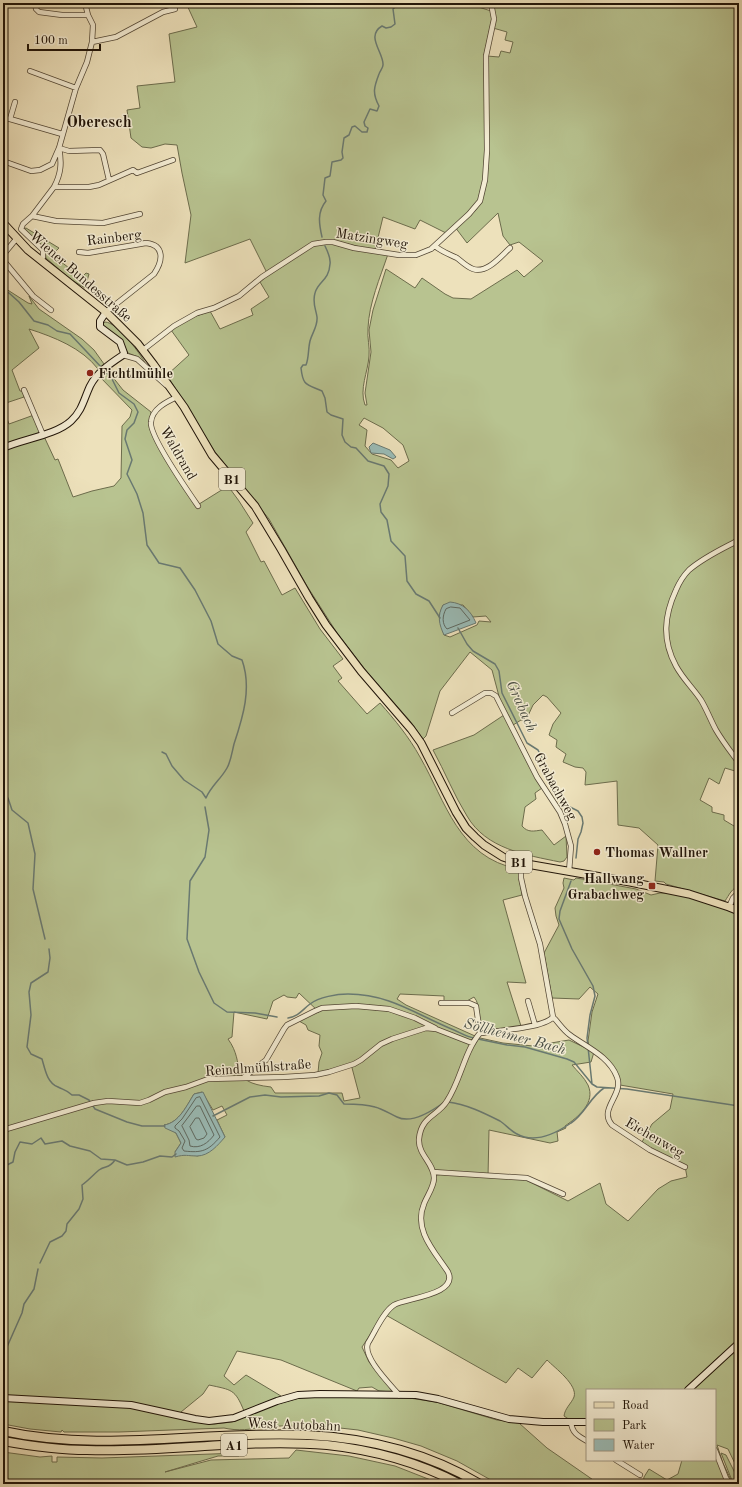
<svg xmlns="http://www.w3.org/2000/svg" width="742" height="1487" font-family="'Old Standard TT',serif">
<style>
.green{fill:#b8c390;stroke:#6c6c4c;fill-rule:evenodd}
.water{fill:#9abcb7;stroke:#697971}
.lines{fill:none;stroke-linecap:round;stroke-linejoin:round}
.shore{stroke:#5d6860;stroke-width:1}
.stream{stroke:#697971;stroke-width:1.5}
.street-casing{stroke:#534735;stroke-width:6}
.secondary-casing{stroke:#201408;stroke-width:8}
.primary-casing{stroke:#201408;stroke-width:9}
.highway-casing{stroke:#201408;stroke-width:10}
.street{stroke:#f3ecd3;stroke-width:4.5}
.secondary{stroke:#f3ecd3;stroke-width:6}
.primary{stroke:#ede1bb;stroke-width:7}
.highway{stroke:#ede1bb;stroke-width:8}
.poi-dot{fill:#8f2418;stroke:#f3ecd3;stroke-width:1.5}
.labels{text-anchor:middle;stroke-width:3;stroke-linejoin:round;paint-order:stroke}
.shield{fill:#f3ecd3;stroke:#5f5545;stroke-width:1}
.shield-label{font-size:13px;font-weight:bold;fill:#201408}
.street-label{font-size:14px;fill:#201408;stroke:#f3ecd3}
.poi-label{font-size:14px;font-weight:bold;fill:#201408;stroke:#f3ecd3;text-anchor:start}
.water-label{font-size:15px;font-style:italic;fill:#4b4f45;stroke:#f3ecd3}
.quarter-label{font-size:16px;font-weight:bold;fill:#201408;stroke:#f3ecd3}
</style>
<rect width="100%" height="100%" fill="#ede1bb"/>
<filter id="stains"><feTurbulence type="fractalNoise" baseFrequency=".005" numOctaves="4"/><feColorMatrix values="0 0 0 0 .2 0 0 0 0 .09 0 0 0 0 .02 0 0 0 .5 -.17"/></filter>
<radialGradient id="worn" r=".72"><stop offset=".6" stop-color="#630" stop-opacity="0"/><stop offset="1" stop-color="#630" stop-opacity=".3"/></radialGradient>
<!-- green -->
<path class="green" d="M186 3H469V4L491 11 492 19 484 56 486 150 484 180 479 201 468 213 446 233 420 220 415 229 383 217 375 250C356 247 336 239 318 241L388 254C380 278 369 303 368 328 367 338 370 347 369 356 368 372 359 389 365 405H367L365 393 371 352 369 330 373 310 386 269 415 288 422 278 445 294 453 298 471 299 517 270 524 277 543 261 519 242 510 245 503 236 498 213 467 243 455 227 475 211 481 202 487 180V56L499 57 501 51 510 53 513 42 505 40 507 32 493 28V3H739V767L735 771 725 768 719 784 709 778 700 800 712 807V812L724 815V820L734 826H739V886C732 888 729 895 725 901L666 884 664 882 655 881 658 845 639 828 618 825 617 781 585 785 586 772 583 768 575 767 563 762 566 754 556 747 557 740 549 735 553 724 561 713 547 697 543 695 533 705 526 720H521L510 727 542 788 535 793 536 799 525 807 522 826C528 833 534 831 542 830L554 845 566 836 567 857 564 861 560 862C526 855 486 849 467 816 454 795 445 772 433 750L474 735 504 715 492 670 470 652 440 691 426 736 423 739 410 721 367 672 337 633 307 586 269 519 215 452 167 375 189 355 171 330 191 318 210 311 220 329 253 315 251 309 269 297 260 282 268 275 250 239 185 263 191 215 182 173 177 145 165 144 151 148 142 147 131 138 127 110 140 108 137 86 175 82 169 34 197 27ZM364 418 383 428 403 445 409 461 398 468 391 460 372 454 365 446 367 430 359 425ZM443 605H463L473 617 486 616 491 622 479 621 477 625 450 637 444 635 439 616Z
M26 228 59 248 55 252 56 258 77 274 83 276 86 273 89 274 85 288 70 279 46 258 45 252 43 249 23 229Z
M3 287 28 303 32 304 29 296 39 309 82 339 94 350 104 364 98 369C82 348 54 337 29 329L39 348 12 370 20 391H23L24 397 3 404Z
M105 322C117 322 140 353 145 363L138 357 128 353 120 339 103 327V324Z
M108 371 123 390 151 412 149 425 196 506 228 486 239 501 253 523 246 532 261 562 264 561 282 595 295 588 320 629 343 659 333 666 342 678 338 681 367 714 380 703C395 720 409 737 420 757 446 802 458 857 518 869L522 895 503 900 526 983 507 982 521 1026 484 1031C476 1022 482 1006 474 997L465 1002 444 1001V996L400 994 397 999 406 1005 475 1036 469 1042 476 1043 478 1039 480 1038 503 1043 533 1046 569 1040 594 1052 591 1062 572 1065C577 1071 584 1077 588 1085 596 1103 578 1117 565 1126L566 1128 557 1132 558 1141 550 1143 489 1130 488 1177 524 1179 568 1201 600 1183 606 1204 628 1221 658 1189 671 1181 687 1177 685 1166 654 1150 642 1142 652 1124 670 1109 673 1094 620 1085 619 1077 589 1046 588 1041 592 1012 598 994 590 987 579 999 552 998 544 953 559 925 556 916 555 908 564 888 563 883 564 878 574 880 576 878 582 879 636 889 651 895 660 893H670L687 896 739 914V1340L713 1362 718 1366 739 1348V1472L728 1449 717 1445 723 1463 733 1484H643L644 1477 649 1469 667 1480 678 1474 682 1460H715V1390H587V1419L570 1420 564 1416C565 1408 571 1404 574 1397 578 1385 555 1368 547 1360L532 1378 518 1368 506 1383 384 1314 362 1347 369 1362 393 1392 379 1391 372 1387 359 1388 357 1391 281 1360 237 1351 224 1376 234 1385 246 1375 281 1396 244 1411C235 1389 232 1390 209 1385L203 1394 181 1412 180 1419 202 1423 214 1424 232 1422 277 1404 299 1398 325 1397 409 1398 436 1402 497 1420 519 1423 547 1448 599 1484H498L457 1461 421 1446 393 1438 358 1430 322 1426H264C252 1430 237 1431 224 1428L119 1432H64L62 1430 61 1432 30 1429 3 1424V408L9 424 34 415 55 460 58 459 73 497 92 491 114 486 121 478 122 426 130 417 132 410 100 377 102 374ZM299 993 319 1012 311 1014 299 1021 306 1025 308 1030 320 1035 319 1046 322 1053 319 1062 318 1073 351 1064 360 1098 344 1101 342 1093H275L271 1087C226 1082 247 1065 228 1039L232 1037 234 1012 267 1019 273 1001 284 995 287 997 296 998ZM202 1092 213 1110 222 1106 227 1115 217 1120 225 1137 198 1156 175 1152 181 1143 176 1133 164 1125C179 1123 187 1105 194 1094Z
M296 1450 349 1456 395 1466 441 1484H3V1452L40 1457 52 1456V1462H57V1457L102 1458 239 1453V1456H218L165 1472 211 1460 289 1458Z
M721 1453 726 1455 739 1481V1484H735L731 1478Z"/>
<!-- water -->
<path class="water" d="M373 443 390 450 396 457 393 459 384 454 371 453 369 447Z
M450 602C463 603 471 611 476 623L444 635C439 624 437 616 443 605Z
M203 1092 225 1137C218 1145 209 1156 197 1156 188 1156 185 1154 175 1157V1152L181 1143 176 1133 165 1128 164 1125C179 1123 187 1105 194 1094Z"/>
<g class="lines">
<!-- shore -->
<path class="shore" d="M451 607 460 608 470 620 447 629C442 624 442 616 446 609Z
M200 1097 220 1137C208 1151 202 1153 184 1151L182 1148 185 1141 179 1131 175 1128V1126L182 1119 196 1098Z
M197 1106H200L214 1135C208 1143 200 1149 190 1146L189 1140 182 1126Z
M196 1118H199L207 1134 204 1138 198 1140 196 1139 190 1127Z"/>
<!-- stream -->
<path class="stream" d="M322 237C319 224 317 212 326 201L323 195 325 178 330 176 332 162 341 160 343 158 342 152 344 138 349 135 352 127 355 126 362 132H367L368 128 365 126 364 122 370 109 377 111 379 106C372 93 374 87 379 74 380 71 383 68 383 65 384 53 365 36 382 26L386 28 391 27 395 24 393 9 400 3
M325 246C328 252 331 258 330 264 329 281 318 281 315 293 312 303 316 309 317 317 318 326 312 333 310 341 308 349 309 358 306 365H303L301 368C303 386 306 384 322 391L325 398 327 412 331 415 343 419 342 435 345 442 351 447 356 448 368 461 384 466 389 474 388 486 380 504 381 512 387 520 391 541 405 556 407 581 416 594 429 601 440 618
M3 291 9 293 19 302 34 321 48 325 57 331 70 334 102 368
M105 371 112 379 119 393 134 404 138 412 134 423 127 430 125 439 132 460 127 474 137 494 143 513 147 545 159 563 180 568 195 590 211 621 218 644 232 656 242 660C252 688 243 717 234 744 232 752 231 761 227 768 221 779 211 786 206 798
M458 628 467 644 473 651 495 664 499 671 502 693 527 743 538 750 542 758 550 780 564 804 578 811 582 817 583 823 581 832 578 839 576 858
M162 752 166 754 172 766 184 780 202 792 206 798
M3 794 8 798 12 810 28 823 35 854 33 889 45 939
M205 807 209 830 205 857 190 881 187 939 199 972 214 1003 227 1012 255 1013 277 1017
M571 881 560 911 559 919 572 949 593 986 595 996 590 1015 587 1038 592 1084
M49 949 50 958 48 972 31 983 29 992 31 1015 27 1047 31 1054 42 1059C45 1069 47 1083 58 1087 64 1090 67 1090 72 1095H79L89 1100 95 1109 127 1122 142 1126H165
M288 1018C299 1016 302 1010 310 1004 319 997 337 994 348 994 390 994 417 1015 454 1030 461 1033 467 1037 474 1038
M478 1039 507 1045 525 1047 567 1059 574 1062 592 1084 597 1087 627 1089 739 1106
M448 1102C466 1104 484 1113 500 1121 506 1125 511 1131 517 1134 535 1144 555 1134 571 1123 585 1114 590 1097 604 1088
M213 1116 250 1097 265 1095 281 1097 319 1096 329 1093 337 1095 344 1104C354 1104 365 1104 375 1107 383 1109 390 1114 397 1117 411 1124 432 1111 443 1103
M3 1167 13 1162 15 1152 20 1142 32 1144 41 1138 45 1144 62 1141 70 1146 90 1151 101 1159 115 1160 127 1165 143 1162 160 1156 172 1157 176 1154
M40 1263 50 1242 62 1236 66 1231 67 1224 79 1209 83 1199 82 1185C89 1180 93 1175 99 1170 106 1165 109 1169 115 1160
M3 1356 22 1313 24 1304 34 1289 38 1269"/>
<defs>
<path id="street" d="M35 3 36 9 39 12 62 15H88
M92 42 116 37 163 12 175 9
M30 71 76 88
M3 119H10L62 134
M10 119 15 102
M3 161 31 171 40 170 52 164 59 148 76 88 87 62 92 42 93 25 88 15 85 3
M54 187C61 174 62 163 59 148L69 151 100 150 103 154 109 180
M32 216 54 187H89L99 185 133 170 137 173 173 160
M435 246C442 252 449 254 457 258 462 262 467 267 473 269 487 274 501 256 510 248
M79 252 88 253 146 243C165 245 163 261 154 274L106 312
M3 255 17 238
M3 260 33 296 51 310
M41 260 43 257V250L21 229 23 224 32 216 56 221 103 223 140 214
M143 350 174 326 197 313 214 308 239 296 262 277 313 244 326 242H333L354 248 399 255H416L431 249 469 214 480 201 485 180 487 150 486 56 494 19 491 3
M123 355 137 359 166 385
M24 390 43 435
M177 397C166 402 152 409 151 422 149 435 189 493 198 506
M739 540C722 549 704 557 689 570 684 575 679 583 676 590 664 616 662 640 676 666 683 679 693 688 701 700 707 710 711 721 716 730 723 742 731 752 739 763
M452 713 485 693H491L496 696 537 777 560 812 565 824 571 846 569 872
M729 907 733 898 739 892
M528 1001 535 1025
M441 1003H469L476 1006 480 1033
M553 1017C559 1023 563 1030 570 1035 586 1047 609 1056 617 1077 624 1095 598 1109 612 1125L650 1150 685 1167
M243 1078 266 1060 284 1029 287 1025 315 1011 322 1008 356 1006 389 1009 415 1018 435 1028
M3 1130 94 1103 108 1101 140 1103 149 1100 165 1092 186 1087 208 1079 284 1077 315 1075 329 1072 354 1064 361 1060 381 1044 392 1039 426 1028 436 1029 472 1043
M433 1172 527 1178 563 1194
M399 1395C390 1384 362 1357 368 1343 375 1332 383 1312 394 1305 405 1298 459 1295 448 1272 435 1252 413 1230 424 1204 427 1196 434 1187 434 1178 434 1163 418 1155 419 1139 421 1116 438 1116 447 1101 461 1080 464 1052 480 1033 496 1031 544 1028 553 1017L540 944 525 896 521 878V863
M571 1422C572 1433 578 1436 587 1441
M715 1450 726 1478 730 1484
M616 1460 640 1475"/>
<path id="secondary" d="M3 448C23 439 56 435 71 421 82 411 84 399 90 386 97 372 111 363 123 355L124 353 120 342 100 327V321L106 312
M688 1390 739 1343
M3 1398 131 1405 195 1419 209 1421 234 1418 277 1401 298 1395 320 1394 416 1395 438 1399 509 1419 543 1422H587"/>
<path id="primary" d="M3 223 28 250 106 312 138 344 154 365 184 407 212 455 255 506 281 549 309 598 326 625 361 671 411 729 421 743 456 812 466 828 475 837 484 845 503 857 521 863 630 882 689 894 729 907 739 911"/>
<path id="highway" d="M3 1431C104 1453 206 1430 307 1435 368 1438 428 1453 480 1484
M3 1441C31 1446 59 1450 87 1450 167 1453 247 1438 327 1445 374 1450 418 1462 460 1484"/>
</defs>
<!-- street casing -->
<use href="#street" class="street-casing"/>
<!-- secondary casing -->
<use href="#secondary" class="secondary-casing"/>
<!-- primary casing -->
<use href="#primary" class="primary-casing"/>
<!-- highway casing -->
<use href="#highway" class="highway-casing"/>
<!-- street -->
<use href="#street" class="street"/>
<!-- secondary -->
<use href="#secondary" class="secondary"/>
<!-- primary -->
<use href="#primary" class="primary"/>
<!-- highway -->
<use href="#highway" class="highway"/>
</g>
<!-- markers -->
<g class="poi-dot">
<circle cx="90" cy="373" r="4"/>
<circle cx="597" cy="852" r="4"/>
<rect x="648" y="882" width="8" height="8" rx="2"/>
</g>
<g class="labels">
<!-- shield labels -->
<g class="shield">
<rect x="219" y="468" width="26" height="22" rx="3"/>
<rect x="506" y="851" width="26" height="22" rx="3"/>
<rect x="221" y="1434" width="26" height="22" rx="3"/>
</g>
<g class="shield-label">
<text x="232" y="484">B1</text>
<text x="519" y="867">B1</text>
<text x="234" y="1450">A1</text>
</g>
<!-- street labels -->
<g class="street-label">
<text transform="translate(114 237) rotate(-7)" y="5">Rainberg</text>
<text transform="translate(372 238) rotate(9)" y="5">Matzingweg</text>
<text transform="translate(81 276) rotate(41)" y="5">Wiener Bundesstraße</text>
<text transform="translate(179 453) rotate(60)" y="5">Waldrand</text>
<text transform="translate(556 786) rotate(61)" y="5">Grabachweg</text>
<text transform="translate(258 1067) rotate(-4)" y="5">Reindlmühlstraße</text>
<text transform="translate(655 1137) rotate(30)" y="5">Eichenweg</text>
<text transform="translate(294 1424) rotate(2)" y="5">West Autobahn</text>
</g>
<!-- poi labels -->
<g class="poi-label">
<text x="98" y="378">Fichtlmühle</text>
<text x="605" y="857">Thomas Wallner</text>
<text x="644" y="883" text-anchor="end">Hallwang<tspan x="644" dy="16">Grabachweg</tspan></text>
</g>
<!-- water labels -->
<g class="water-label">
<text transform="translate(522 706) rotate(66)" y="5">Grabach</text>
<text transform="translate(515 1036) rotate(15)" y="5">Söllheimer Bach</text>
</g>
<!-- quarter labels -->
<g class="quarter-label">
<text x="99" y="127">Oberesch</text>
</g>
</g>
<!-- margin -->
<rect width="742" height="1487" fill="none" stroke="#ede1bb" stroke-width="16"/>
<rect x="4" y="4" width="734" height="1479" fill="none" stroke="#201408" stroke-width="2"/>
<rect x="8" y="8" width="726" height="1471" fill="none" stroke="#201408"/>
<!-- legend -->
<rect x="586" y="1389" width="130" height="72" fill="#f3ecd3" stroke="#9f9682"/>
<rect x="594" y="1402" width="20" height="6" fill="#ede1bb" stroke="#9f9682"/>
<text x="622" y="1409" font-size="12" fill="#201408">Road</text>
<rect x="594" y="1419" width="20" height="12" fill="#b8c390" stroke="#9f9682"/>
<text x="622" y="1429" font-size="12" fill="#201408">Park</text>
<rect x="594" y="1439" width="20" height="12" fill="#9abcb7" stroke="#9f9682"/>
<text x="622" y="1449" font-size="12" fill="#201408">Water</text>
<!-- scale -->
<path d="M28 44v6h72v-6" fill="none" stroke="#201408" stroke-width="2"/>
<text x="34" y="44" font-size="12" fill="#201408" stroke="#f3ecd3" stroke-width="3" paint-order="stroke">100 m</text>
<rect width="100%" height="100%" filter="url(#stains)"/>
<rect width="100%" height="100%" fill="url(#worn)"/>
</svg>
